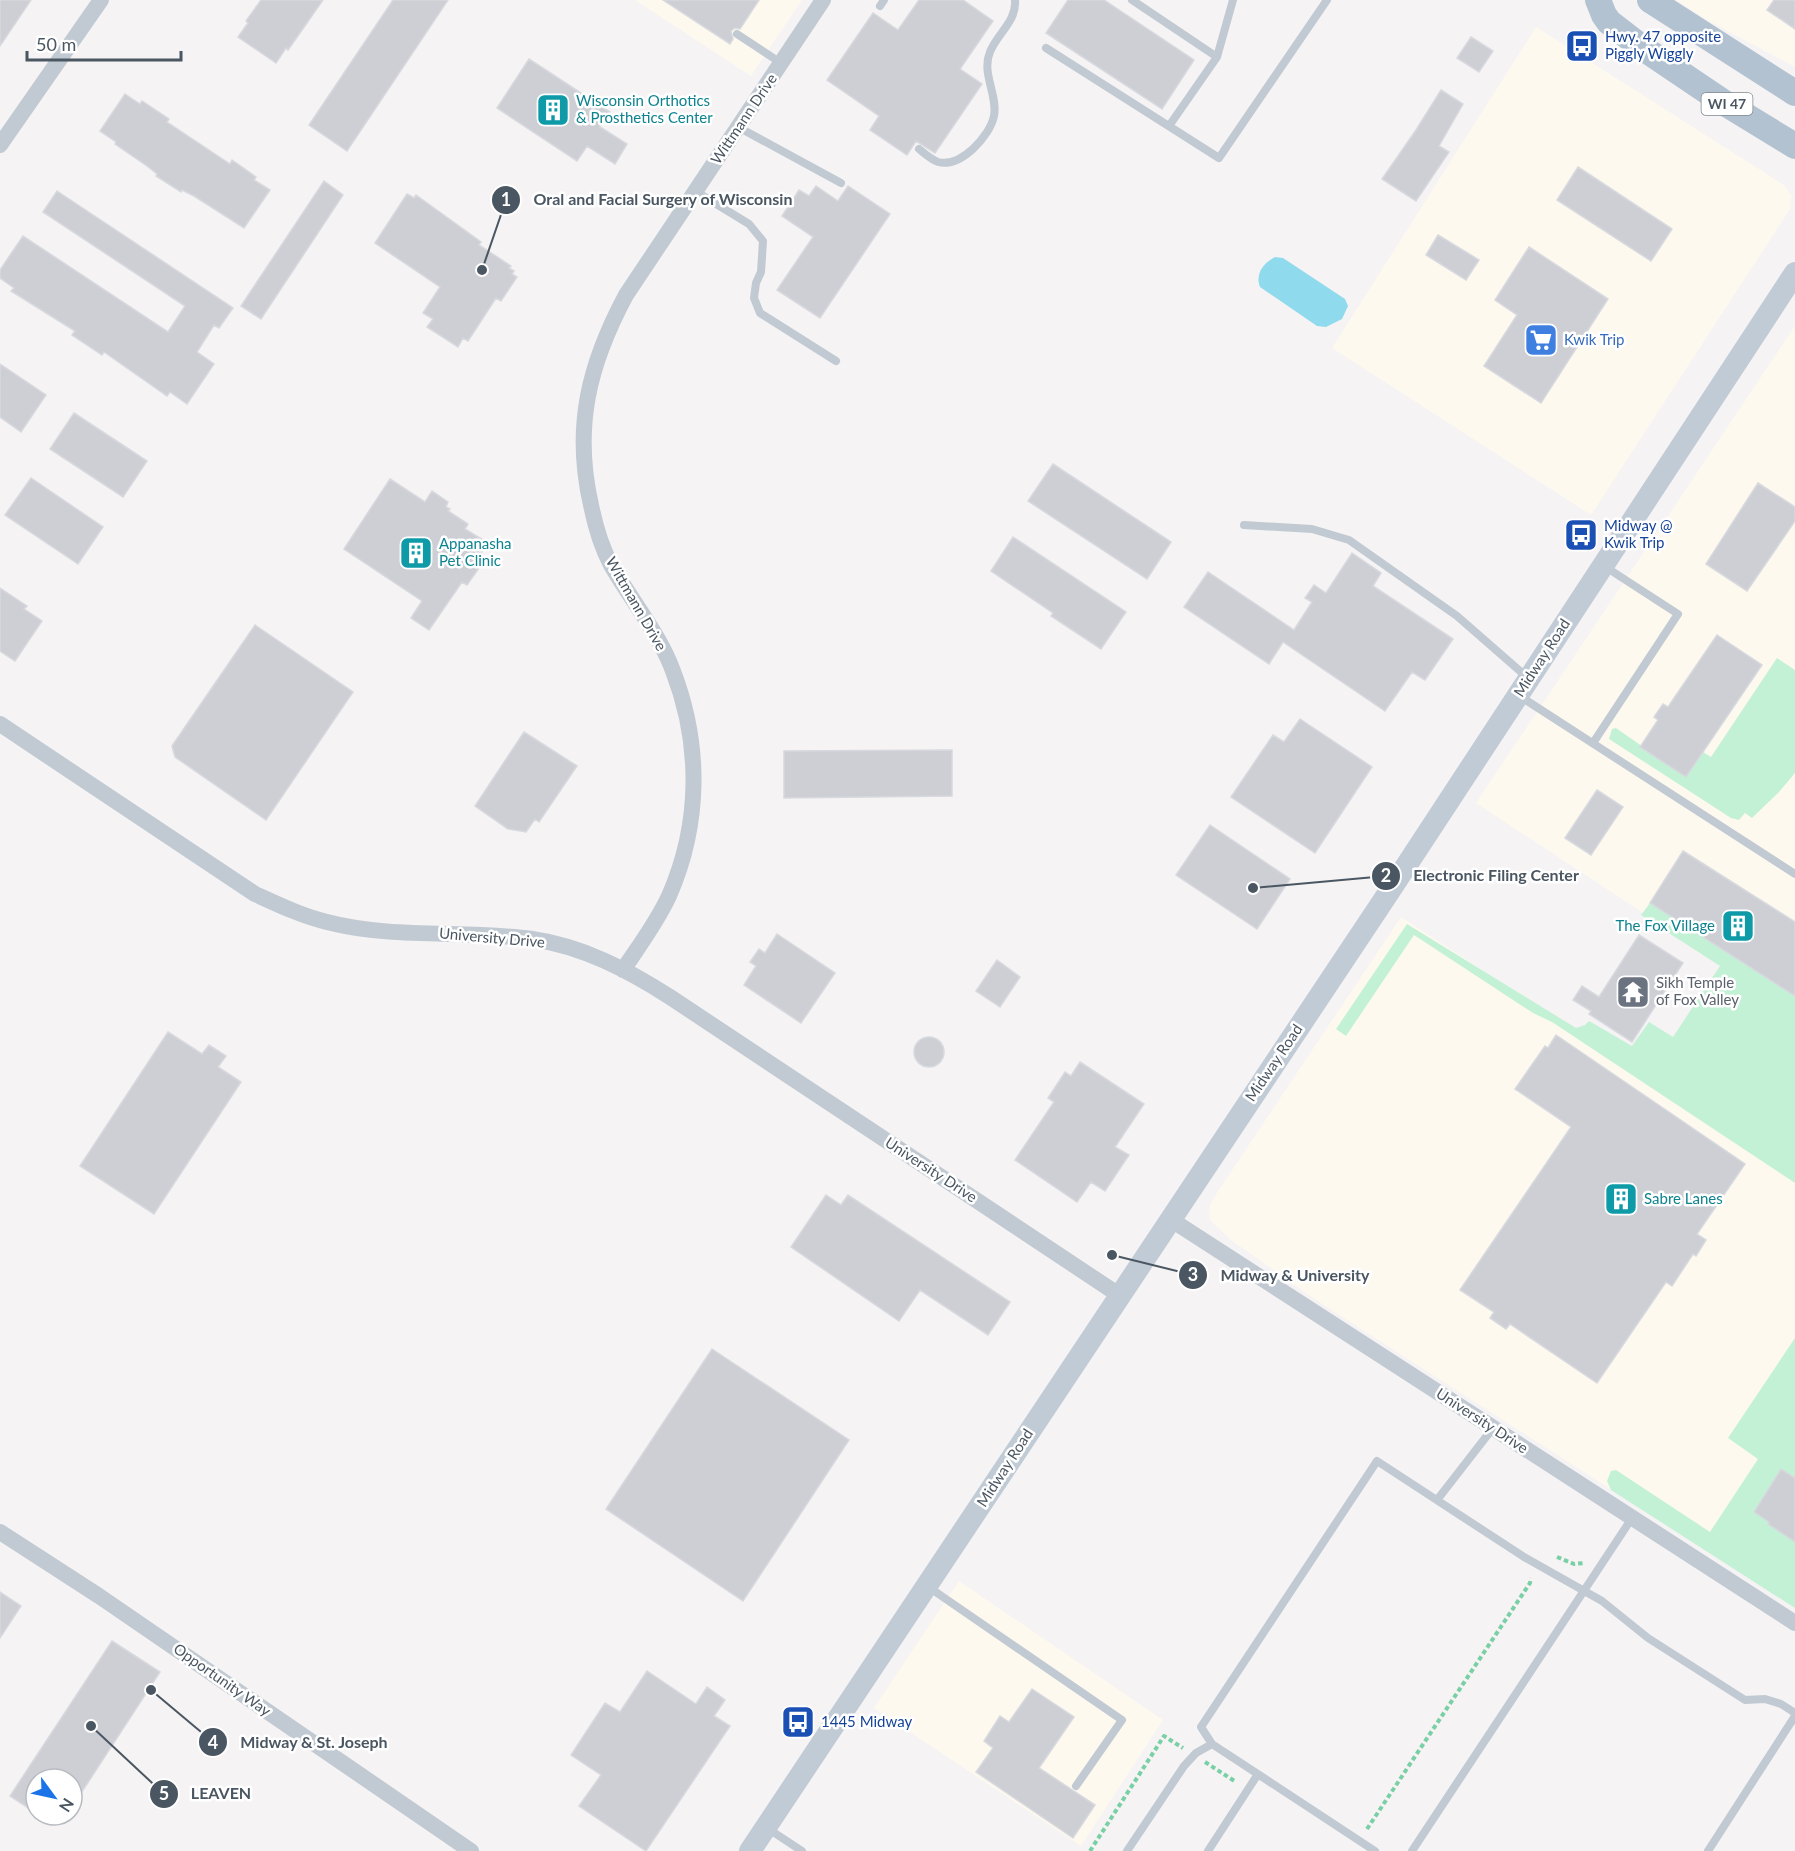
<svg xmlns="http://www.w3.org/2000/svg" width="1795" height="1851" font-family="Lato,sans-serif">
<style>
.commercial{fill:#fdf9ef}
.green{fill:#c3f1d5}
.water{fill:#90daee}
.building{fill:#cdcfd5;stroke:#d7d9de;stroke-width:1.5}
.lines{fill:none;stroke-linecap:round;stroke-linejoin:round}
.path{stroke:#7ad0a6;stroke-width:4;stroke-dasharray:4.5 3;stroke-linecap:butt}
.lane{stroke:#c1cad2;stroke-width:8}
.street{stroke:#c1cad2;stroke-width:16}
.secondary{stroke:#c1cbd6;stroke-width:22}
.primary{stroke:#b3c2d1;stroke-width:26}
.labels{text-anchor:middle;stroke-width:5;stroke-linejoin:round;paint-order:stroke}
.shield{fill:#fff;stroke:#808990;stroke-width:1.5}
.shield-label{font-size:14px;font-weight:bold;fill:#4a5661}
.transit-label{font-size:15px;fill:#164399;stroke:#fff;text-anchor:start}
.culture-label{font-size:15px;fill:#0d838f;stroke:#fff;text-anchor:start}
.street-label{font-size:15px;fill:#4a5661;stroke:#fff}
.shop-label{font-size:15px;fill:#366cbe;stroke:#fff;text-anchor:start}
.worship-label{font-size:15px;fill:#5b616d;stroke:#fff;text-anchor:start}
.leader{fill:none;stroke:#4a5661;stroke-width:2}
.callout-dot{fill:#4a5661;stroke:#fff;stroke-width:2}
.mark-label{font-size:18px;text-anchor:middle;font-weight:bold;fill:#fff}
.callout-label{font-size:16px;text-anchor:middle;font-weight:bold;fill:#4a5661;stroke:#fff;stroke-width:5;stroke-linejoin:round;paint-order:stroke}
</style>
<rect width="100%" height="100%" fill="#f5f3f3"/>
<!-- commercial -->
<path class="commercial" d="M635 0H802L751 76Z
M1676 0H1795V67L1707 20Z
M1536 27 1784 185 1791 195 1790 209 1591 515 1332 348Z
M1795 326V1013L1476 803Z
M1401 917 1795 1174V1423L1710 1553 1316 1300 1231 1240 1210 1220 1209 1208 1213 1199Z
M959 1581 1163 1720 1081 1846 874 1708Z"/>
<!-- green -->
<path class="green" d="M1777 658 1795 670V773L1779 792 1752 818 1745 813 1739 820 1731 818 1609 739 1612 729 1616 728 1686 777 1703 752 1711 757Z
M1650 903 1795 996V1183L1552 1022 1533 1013 1414 935 1346 1036 1336 1029 1407 924 1576 1028 1585 1025 1589 1021 1632 1046 1649 1022 1673 1037 1720 966 1641 915Z
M1795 1338V1478L1768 1524 1795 1542V1608L1611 1490 1607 1481 1611 1471 1616 1470 1710 1532 1758 1459 1728 1438Z"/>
<!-- water -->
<path class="water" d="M1275 257 1283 258 1345 299 1348 306 1342 319 1326 327 1317 326 1260 287C1255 274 1263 263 1275 257Z"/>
<!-- building -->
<path class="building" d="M0 0H31L0 46Z
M261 0H323L288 50 286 48 276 63 238 37 248 23 246 21Z
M393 0H448L347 151 309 125Z
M663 0H759L740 29 735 28 731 31 733 39 730 44Z
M919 0H963L993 21 960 69 982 84 935 153 916 141 907 155 870 130 879 116 827 80 873 13 898 30Z
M1068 0H1104L1194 60 1162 109 1046 33Z
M1774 0H1795V29L1767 10Z
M1471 37 1493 51 1479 72 1457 58Z
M529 59 610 112 600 127 627 144 615 164 587 146 577 161 497 108Z
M1441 90 1463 104 1439 146 1449 152 1416 201 1382 179 1416 130Z
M125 94 140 104 142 101 169 119 167 122 230 164 232 160 256 177 254 180 270 190 244 228 194 196 182 190 181 192 156 176 157 174 147 166 115 144 116 142 100 131Z
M1578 167 1672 229 1651 261 1557 200Z
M324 181 343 195 261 319 241 306Z
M816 186 838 201 848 186 890 214 820 318 777 290 813 237 782 216 799 190 809 196Z
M57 191 233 308 219 328 214 325 197 352 214 364 187 404 170 392 167 396 104 352 102 355 72 335 75 331 11 291 14 288 0 278V270L23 236 168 332 185 306 43 212Z
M407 194 414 198 416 195 481 242 479 245 511 266 509 268 514 271 512 274 517 277 501 301 496 298 468 341 463 338 458 347 427 327 433 319 423 313 440 287 375 243Z
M1438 235 1479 260 1466 280 1426 255Z
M1529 247 1608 299 1541 403 1484 366 1517 315 1495 300Z
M0 364 46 395 21 432 0 417Z
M74 413 147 461 123 497 50 449Z
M1053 464 1171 542 1147 579 1028 501Z
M31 478 103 527 78 564 5 515Z
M390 479 425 502 432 491 448 502 446 507 450 509 448 511 468 524 465 529 488 543 478 558 484 561 467 585 462 582 429 630 411 618 422 601 344 549Z
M1758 483 1795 507V521L1747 591 1706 564Z
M1013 537 1126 612 1101 649 1051 616 1053 613 991 571Z
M1352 553 1381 573 1373 586 1453 639 1425 680 1412 672 1385 711 1283 642 1269 664 1184 607 1208 572 1294 630 1312 602 1305 598 1314 585 1326 593Z
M0 588 27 606 24 609 42 621 15 661 0 651Z
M255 625 353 692 266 820 175 757 172 746Z
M1717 635 1762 665 1686 777 1640 747 1658 720 1654 717 1663 704 1668 707Z
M1300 719 1372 767 1315 853 1231 797 1273 735 1284 742Z
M524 732 577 766 539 822 535 819 526 832 508 829 475 806Z
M952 750V796L784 798V751Z
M1597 790 1623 807 1591 855 1565 838Z
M1210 825 1290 879 1257 929 1176 875Z
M1683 851 1795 922V996L1650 903Z
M777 934 835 973 801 1023 744 985 756 966 750 962 759 949 765 953Z
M1639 935 1683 963 1632 1042 1589 1014 1591 1011 1573 1000 1582 986 1599 997Z
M997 960 1020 977 1000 1007 976 991Z
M168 1032 202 1054 209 1045 226 1056 218 1067 241 1082 154 1214 80 1166Z
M1556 1035 1745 1164 1697 1234 1706 1240 1696 1256 1693 1254 1672 1286 1666 1282 1597 1383 1510 1324 1506 1329 1490 1318 1494 1312 1460 1290 1571 1127 1515 1089 1545 1046 1548 1048Z
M914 1052a15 15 0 1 1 30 0a15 15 0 1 1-30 0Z
M1080 1062 1144 1104 1115 1147 1129 1155 1105 1191 1091 1182 1077 1202 1015 1160 1054 1102 1048 1098 1065 1072 1071 1076Z
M826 1195 841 1205 848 1195 1010 1302 988 1335 920 1290 899 1321 791 1247Z
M712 1349 849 1440 743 1601 606 1509Z
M1781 1469 1795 1478V1542L1768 1524 1769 1522 1754 1512Z
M0 1592 21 1606 0 1638Z
M112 1641 160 1672 72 1807V1779H36V1813L10 1796Z
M647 1671 696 1704 707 1687 725 1700 714 1716 730 1726 646 1851 579 1806 601 1775 571 1755 605 1703 620 1712Z
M1032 1689 1074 1717 1039 1768 1095 1805 1073 1838 976 1772 993 1748 984 1741 1000 1716 1009 1722Z"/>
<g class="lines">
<!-- path -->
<path class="path" d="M1557 1557 1574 1564 1584 1563
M1205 1762 1236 1782
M1367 1829 1530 1583 1531 1578
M1090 1851 1164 1736 1183 1748"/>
<!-- lane -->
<path class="lane" d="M1132 0 1217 57 1169 126
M880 6 884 0
M737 34 781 63
M1046 48 1219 158 1327 0
M1217 57 1233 0
M738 127 841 183
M919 149C924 153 932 160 938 162 961 168 990 136 994 116 998 95 981 73 990 52 997 34 1017 21 1015 0
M695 191 749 224 763 241 761 272 756 283 754 298 760 313 836 361
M1244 525 1312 529 1349 540 1457 616 1528 678
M1518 695 1795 874
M1593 743 1678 614 1604 566
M1437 1500 1493 1428
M927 1586 1122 1720 1076 1786
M767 1828 802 1851
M1127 1851 1184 1766 1196 1753 1212 1744
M1208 1851 1258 1774
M1375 1851 1212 1744 1201 1727 1377 1461 1524 1557 1602 1601 1648 1638 1745 1700 1765 1699 1781 1704 1795 1713
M1412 1851 1632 1518
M1708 1851 1795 1716"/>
<!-- street -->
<path class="street" d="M0 145 101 0
M0 724 255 894C279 905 302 916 327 922 392 939 466 930 532 939 582 946 628 970 670 997L1119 1295
M623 970C639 946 657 922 669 896 701 823 701 744 673 671 659 633 631 600 611 565 601 546 595 525 591 505 573 427 589 364 626 295L823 0
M1170 1219 1795 1623
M0 1532 99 1596 471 1851"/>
<!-- secondary -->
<path class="secondary" d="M750 1851 1389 892 1795 273"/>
<!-- primary -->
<path class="primary" d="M1598 0 1604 15 1609 22 1640 46 1723 102 1795 146
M1650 0 1795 93"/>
</g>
<!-- icons -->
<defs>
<symbol id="bus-square" viewBox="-11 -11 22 22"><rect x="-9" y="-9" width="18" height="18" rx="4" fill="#1a4fb4" stroke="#fff"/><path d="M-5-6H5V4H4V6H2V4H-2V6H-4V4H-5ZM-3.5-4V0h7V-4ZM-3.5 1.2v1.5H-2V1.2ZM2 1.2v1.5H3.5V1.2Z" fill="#fff"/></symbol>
<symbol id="building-square" viewBox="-11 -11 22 22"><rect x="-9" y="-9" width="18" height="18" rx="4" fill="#0f9aa8" stroke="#fff"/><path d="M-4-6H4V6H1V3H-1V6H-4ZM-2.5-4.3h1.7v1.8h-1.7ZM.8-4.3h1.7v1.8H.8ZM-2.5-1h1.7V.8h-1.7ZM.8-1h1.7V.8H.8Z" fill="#fff"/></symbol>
<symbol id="supermarket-square" viewBox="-11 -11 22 22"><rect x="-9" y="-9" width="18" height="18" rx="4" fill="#3f7fe0" stroke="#fff"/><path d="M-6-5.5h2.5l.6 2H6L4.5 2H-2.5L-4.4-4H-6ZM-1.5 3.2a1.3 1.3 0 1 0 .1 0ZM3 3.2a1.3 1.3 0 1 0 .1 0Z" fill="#fff"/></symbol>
<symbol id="temple-square" viewBox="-11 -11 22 22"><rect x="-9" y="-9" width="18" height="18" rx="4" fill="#6b7280" stroke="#fff"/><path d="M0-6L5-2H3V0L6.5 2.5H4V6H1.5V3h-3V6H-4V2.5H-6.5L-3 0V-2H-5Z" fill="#fff"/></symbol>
</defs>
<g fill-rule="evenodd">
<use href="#bus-square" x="1563" y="27" width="38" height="38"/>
<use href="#building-square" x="534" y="91" width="38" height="38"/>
<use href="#supermarket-square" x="1522" y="321" width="38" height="38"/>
<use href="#bus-square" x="1562" y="516" width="38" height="38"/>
<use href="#building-square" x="397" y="534" width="38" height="38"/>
<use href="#building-square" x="1719" y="907" width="38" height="38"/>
<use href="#temple-square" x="1614" y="973" width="38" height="38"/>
<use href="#building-square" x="1602" y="1180" width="38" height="38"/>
<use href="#bus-square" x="779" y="1703" width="38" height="38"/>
</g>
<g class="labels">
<!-- shield labels -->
<rect class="shield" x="1701.5" y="93" width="51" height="22" rx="4.5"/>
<g class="shield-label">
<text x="1727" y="109">WI 47</text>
</g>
<!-- transit labels -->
<g class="transit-label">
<text x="1605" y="42">Hwy. 47 opposite<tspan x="1605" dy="17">Piggly Wiggly</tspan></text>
<text x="1604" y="531">Midway @<tspan x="1604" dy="17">Kwik Trip</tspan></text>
<text x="821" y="1727">1445 Midway</text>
</g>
<!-- culture labels -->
<g class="culture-label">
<text x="576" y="106">Wisconsin Orthotics<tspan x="576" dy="17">&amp; Prosthetics Center</tspan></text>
<text x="439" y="549">Appanasha<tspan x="439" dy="17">Pet Clinic</tspan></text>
<text x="1715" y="931" text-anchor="end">The Fox Village</text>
<text x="1644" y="1204">Sabre Lanes</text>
</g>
<!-- street labels -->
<g class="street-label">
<text transform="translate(744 119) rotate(-56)" y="5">Wittmann Drive</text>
<text transform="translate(636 604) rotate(60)" y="5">Wittmann Drive</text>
<text transform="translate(1542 658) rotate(-57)" y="5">Midway Road</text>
<text transform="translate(492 938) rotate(5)" y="5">University Drive</text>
<text transform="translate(1274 1063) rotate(-56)" y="5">Midway Road</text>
<text transform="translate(931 1170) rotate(33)" y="5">University Drive</text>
<text transform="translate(1482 1421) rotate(33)" y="5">University Drive</text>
<text transform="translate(1005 1468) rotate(-57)" y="5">Midway Road</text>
<text transform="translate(222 1680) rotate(35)" y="5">Opportunity Way</text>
</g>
<!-- shop labels -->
<g class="shop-label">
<text x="1564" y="345">Kwik Trip</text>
</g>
<!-- worship labels -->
<g class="worship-label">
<text x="1656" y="988">Sikh Temple<tspan x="1656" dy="17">of Fox Valley</tspan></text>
</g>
</g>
<!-- callouts -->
<path class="leader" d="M482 270L506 200M1253 888L1386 876M1112 1255L1193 1275M151 1690L213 1742M91 1726L164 1794"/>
<g class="callout-dot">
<circle cx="482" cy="270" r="6"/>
<circle cx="1253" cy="888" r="6"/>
<circle cx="1112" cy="1255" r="6"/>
<circle cx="151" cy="1690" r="6"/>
<circle cx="91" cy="1726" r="6"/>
<circle cx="506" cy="200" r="15"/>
<circle cx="1386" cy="876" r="15"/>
<circle cx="1193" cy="1275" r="15"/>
<circle cx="213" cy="1742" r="15"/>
<circle cx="164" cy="1794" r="15"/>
</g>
<g class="mark-label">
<text x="506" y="206">1</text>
<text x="1386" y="882">2</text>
<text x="1193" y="1281">3</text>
<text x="213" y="1749">4</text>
<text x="164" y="1800">5</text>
</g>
<g class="callout-label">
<text x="663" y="205">Oral and Facial Surgery of Wisconsin</text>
<text x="1496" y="881">Electronic Filing Center</text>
<text x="1295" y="1281">Midway &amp; University</text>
<text x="314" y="1748">Midway &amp; St. Joseph</text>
<text x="221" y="1799">LEAVEN</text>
</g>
<!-- north arrow -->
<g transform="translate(54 1797) rotate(123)"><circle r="28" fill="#ffffff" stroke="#b7bbc0" stroke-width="1.5"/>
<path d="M0-4.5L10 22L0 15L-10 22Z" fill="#1a73e8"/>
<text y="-9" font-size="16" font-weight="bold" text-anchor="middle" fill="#4a5661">N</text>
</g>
<!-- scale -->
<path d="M27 51v9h154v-9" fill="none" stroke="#4a5661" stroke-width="3"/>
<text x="36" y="51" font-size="18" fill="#4a5661" stroke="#ffffff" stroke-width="4.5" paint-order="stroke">50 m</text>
</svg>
